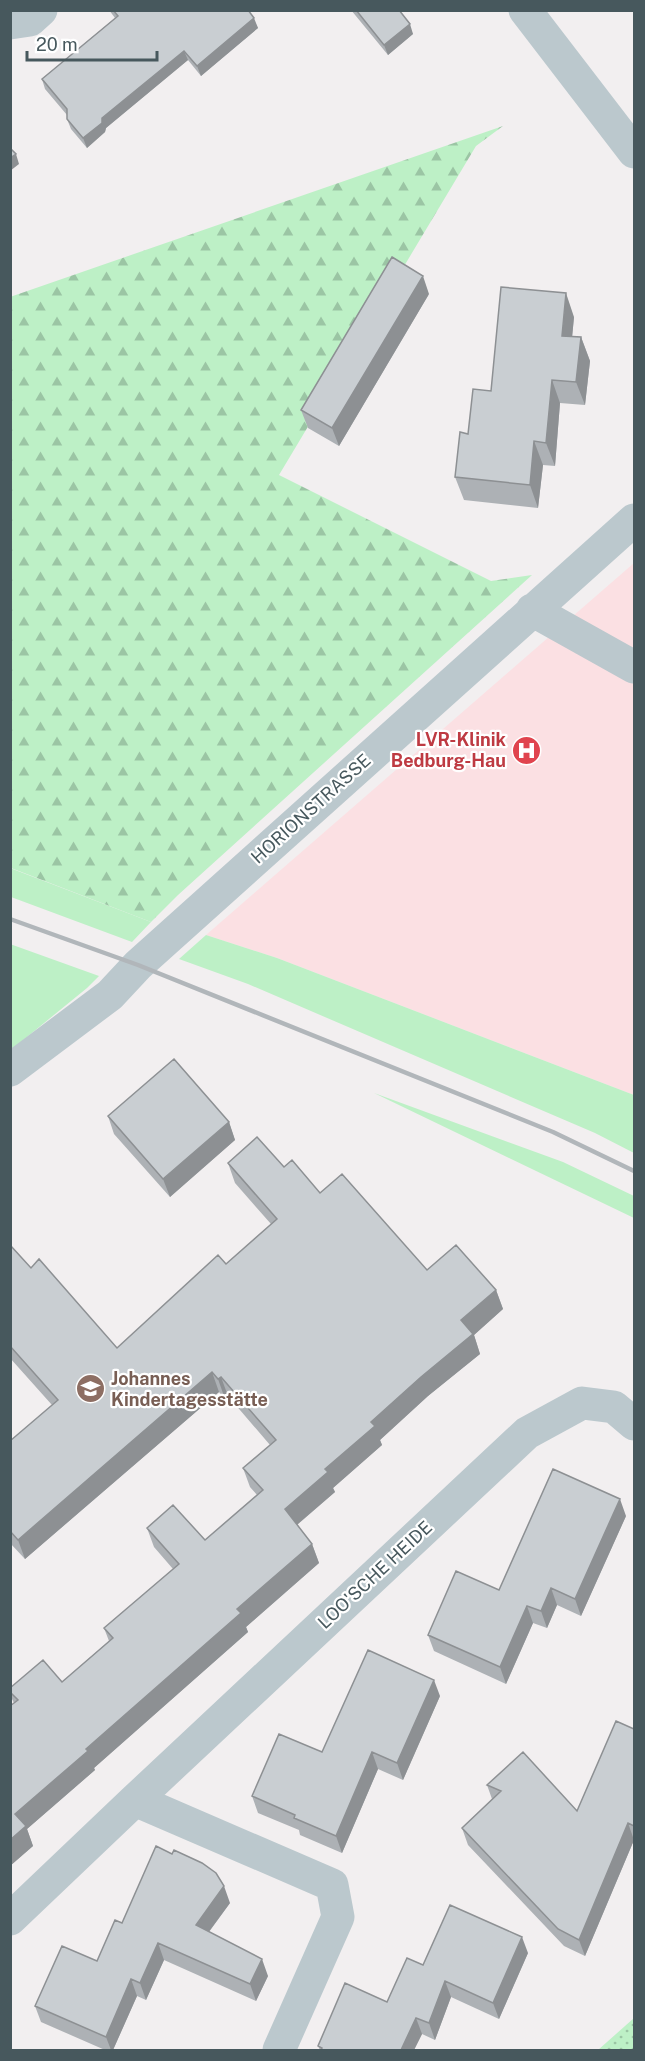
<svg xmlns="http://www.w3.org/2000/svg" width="645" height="2061" font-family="'Public Sans',sans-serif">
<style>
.medical{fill:#fbe0e3}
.green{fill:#bdf0c6}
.forest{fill:url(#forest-firs)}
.park{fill:url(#park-dots)}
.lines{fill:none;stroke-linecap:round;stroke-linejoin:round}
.street{stroke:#bbc8cd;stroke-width:33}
.rail{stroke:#b1b6ba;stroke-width:4.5}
.wall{fill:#adb1b5}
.shaded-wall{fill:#8d9093}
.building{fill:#c9ced2;stroke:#8d9093;stroke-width:1.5}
.labels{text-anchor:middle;stroke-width:4.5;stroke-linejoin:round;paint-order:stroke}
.health-label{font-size:18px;font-weight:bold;fill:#be3a42;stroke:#fff;text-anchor:end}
.street-label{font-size:18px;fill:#47585d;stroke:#fff}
.education-label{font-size:18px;font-weight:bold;fill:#785e54;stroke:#fff;text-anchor:start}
</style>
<defs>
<pattern id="forest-firs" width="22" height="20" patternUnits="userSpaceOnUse" patternTransform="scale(1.5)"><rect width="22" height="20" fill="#bdf0c6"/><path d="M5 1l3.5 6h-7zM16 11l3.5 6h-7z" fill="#9bc5a4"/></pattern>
<pattern id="park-dots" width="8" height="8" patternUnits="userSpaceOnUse" patternTransform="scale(1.5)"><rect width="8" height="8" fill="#bdf0c6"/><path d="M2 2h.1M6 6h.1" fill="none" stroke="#9bc5a4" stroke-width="1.8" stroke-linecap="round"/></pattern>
</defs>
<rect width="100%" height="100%" fill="#f2eff0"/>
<!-- medical -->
<path class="medical" d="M634 563V1095L277 958 206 935Z"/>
<!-- green -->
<path class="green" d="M10 868 151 922 132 942 11 897Z
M206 935 277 958 634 1095V1153L595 1133 248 984 179 959Z
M10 944 99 976 87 988 11 1050Z
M374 1093 563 1162 634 1196V1218Z"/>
<!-- forest -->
<path class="forest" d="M503 126 476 146 279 475 491 581 532 575 178 895 151 922 11 868 10 297Z"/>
<!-- park -->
<path class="park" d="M634 2018V2050H598Z"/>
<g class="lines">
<!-- street -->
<path class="street" d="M525 10 634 152
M10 23 30 20 41 10
M532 610 634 667
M10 1070 110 995 138 965 634 520
M135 1800 332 1885 338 1917 279 2050
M10 1919 135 1800 527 1433 582 1403 614 1407 634 1424"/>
<!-- rail -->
<path class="rail" d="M10 919 138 965 553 1132 634 1171"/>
</g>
<!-- wall -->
<path class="wall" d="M109 10H248L258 28 201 76 188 60 106 128 105 132 87 148 71 129 67 119V115L45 89 42 79 115 18Z
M351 10H400L399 11 413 34 388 55Z
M429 294 339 446 308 428 301 410Z
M574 317 572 337H581L590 361 585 405 560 403 555 466 543 465 538 508 464 500 455 477 468 434 491 391Z
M108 1116 229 1122 235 1140 170 1197 114 1134Z
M228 1163 284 1167 427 1270 496 1290 503 1309 474 1335 480 1354 428 1396 380 1440 382 1445 333 1488 335 1492 297 1525 312 1544 319 1563 246 1627 248 1632 94 1768 95 1770 27 1829 33 1846 10 1866 14 1703 10 1695V1688L62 1682 109 1641 104 1628 173 1569 154 1547 147 1528 205 1540 257 1495 250 1487 243 1468 270 1445 228 1396 225 1399 219 1392 25 1559 10 1543V1441L52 1405 10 1358V1245L31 1268 117 1348 226 1264 271 1224 235 1183Z
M626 1516 581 1616 557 1605 547 1628 533 1623 506 1684 434 1651 428 1635 499 1590Z
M440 1696 403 1780 378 1769 342 1853 300 1835 299 1830 258 1813 252 1796 322 1752Z
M634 1729V1840L585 1956 564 1946 468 1845 462 1828 492 1799 487 1785 577 1811Z
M230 1903 209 1932 268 1976 256 2001 164 1960 146 2000 137 1996 113 2050H105L41 2022 35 2006 97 1961 122 1923Z
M528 1953 499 2019 451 1997 435 2040 422 2034 414 2050H320L318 2046 387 2002 423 1965Z"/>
<!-- shaded-wall -->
<path class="shaded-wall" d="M254 18 258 28 201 76 197 66Z
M410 24 413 34 388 55 384 45Z
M184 51 188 60 106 128 105 132 87 148 83 138 102 118Z
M16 154 19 164 10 171V158Z
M423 276 429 294 339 446 332 428Z
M566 293 574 317 570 359 562 336Z
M581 337 590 361 585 405 576 382Z
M552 380 560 403 555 466 546 443Z
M534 441 543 465 538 508 530 485Z
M229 1122 235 1140 170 1197 163 1179Z
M496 1290 503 1309 474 1335 480 1354 428 1396 380 1440 382 1445 333 1488 335 1492 292 1529 285 1509 371 1422 461 1320Z
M212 1372 219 1392 25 1559 18 1540Z
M221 1377 228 1396 225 1399 218 1379Z
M620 1499 626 1516 581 1616 575 1599Z
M312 1544 319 1563 246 1627 248 1632 94 1768 95 1770 27 1829 33 1846 10 1866V1840L15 1814 237 1609Z
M551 1588 557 1605 547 1628 541 1611Z
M527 1606 533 1623 506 1684 500 1667Z
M434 1680 440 1696 403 1780 397 1763Z
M372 1752 378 1769 342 1853 336 1836Z
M628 1823 634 1840 585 1956 579 1940Z
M224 1886 230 1903 202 1941 196 1925Z
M522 1937 528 1953 499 2019 493 2003Z
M158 1943 164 1960 146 2000 140 1983Z
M262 1959 268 1976 256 2001 250 1984Z
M131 1979 137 1996 113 2050H111L106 2037Z
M445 1981 451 1997 435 2040 429 2023Z
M416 2018 422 2034 414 2050H401Z"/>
<!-- building -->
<path class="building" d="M113 10H248L254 18 197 66 184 51 102 118V123L83 138 67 119V109L42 79 118 16Z
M356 10H399L410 24 384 45Z
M10 148 16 154 10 158Z
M392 257 423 276 332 428 301 410Z
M501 287 566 293 562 336 581 337 576 382 552 380 546 443 534 441 530 485 455 477 460 432 468 434 473 389 491 391Z
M174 1059 229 1122 163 1179 108 1116Z
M257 1137 284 1167 292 1160 320 1193 342 1174 427 1270 456 1245 496 1290 461 1320 473 1334 421 1377 371 1422 375 1426 325 1469 328 1472 285 1509 312 1544 237 1609 241 1613 86 1749 88 1751 15 1814 26 1826 10 1840V1706L18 1700 10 1692V1688L43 1660 62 1682 113 1638 104 1628 179 1564 147 1528 173 1505 205 1540 263 1490 243 1468 276 1440 221 1377 218 1379 212 1372 18 1540 10 1531V1441L58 1400 10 1346V1245L31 1268 39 1259 117 1348 218 1255 226 1264 277 1219 228 1163Z
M553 1469 620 1499 575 1599 551 1588 541 1611 527 1606 500 1667 428 1635 456 1571 499 1590Z
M368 1650 434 1680 397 1763 372 1752 336 1836 294 1818 295 1815 252 1796 279 1734 322 1752Z
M616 1721 634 1729V1826L628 1823 579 1940 558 1929 462 1828 501 1791 487 1785 523 1752 577 1811Z
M156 1846 172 1854 174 1850 202 1863 216 1873 224 1886 196 1925 262 1959 250 1984 158 1943 140 1983 131 1979 106 2037 35 2006 62 1946 97 1961 115 1920 122 1923Z
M450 1905 522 1937 493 2003 445 1981 429 2023 416 2018 401 2050H321L322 2048 318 2046 345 1983 387 2002 407 1958 423 1965Z"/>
<!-- icons -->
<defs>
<symbol id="hospital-disc" viewBox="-11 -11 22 22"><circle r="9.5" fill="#e0444e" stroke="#fff"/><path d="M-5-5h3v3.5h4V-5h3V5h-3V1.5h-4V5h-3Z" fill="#fff"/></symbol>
<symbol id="school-disc" viewBox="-11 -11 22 22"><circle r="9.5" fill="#8d6e63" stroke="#fff"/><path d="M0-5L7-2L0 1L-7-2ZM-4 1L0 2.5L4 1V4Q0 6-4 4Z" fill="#fff"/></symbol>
</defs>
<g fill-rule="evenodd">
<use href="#hospital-disc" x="510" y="734" width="33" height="33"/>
<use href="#school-disc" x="74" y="1372" width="33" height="33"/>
</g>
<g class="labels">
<!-- health labels -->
<g class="health-label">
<text x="506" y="746">LVR-Klinik<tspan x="506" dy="21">Bedburg-Hau</tspan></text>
</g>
<!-- street labels -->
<g class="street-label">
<text transform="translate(311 809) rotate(-42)" y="6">HORIONSTRASSE</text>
<text transform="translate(375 1575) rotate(-43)" y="6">LOO'SCHE HEIDE</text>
</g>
<!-- education labels -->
<g class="education-label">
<text x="111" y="1385">Johannes<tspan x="111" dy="21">Kindertagesstätte</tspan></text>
</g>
</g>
<!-- border -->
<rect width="645" height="2061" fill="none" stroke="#47585d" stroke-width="24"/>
<!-- scale -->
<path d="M27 51v9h130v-9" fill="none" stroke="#47585d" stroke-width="3"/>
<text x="36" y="51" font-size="18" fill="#47585d" stroke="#ffffff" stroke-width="4.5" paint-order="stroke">20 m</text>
</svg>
